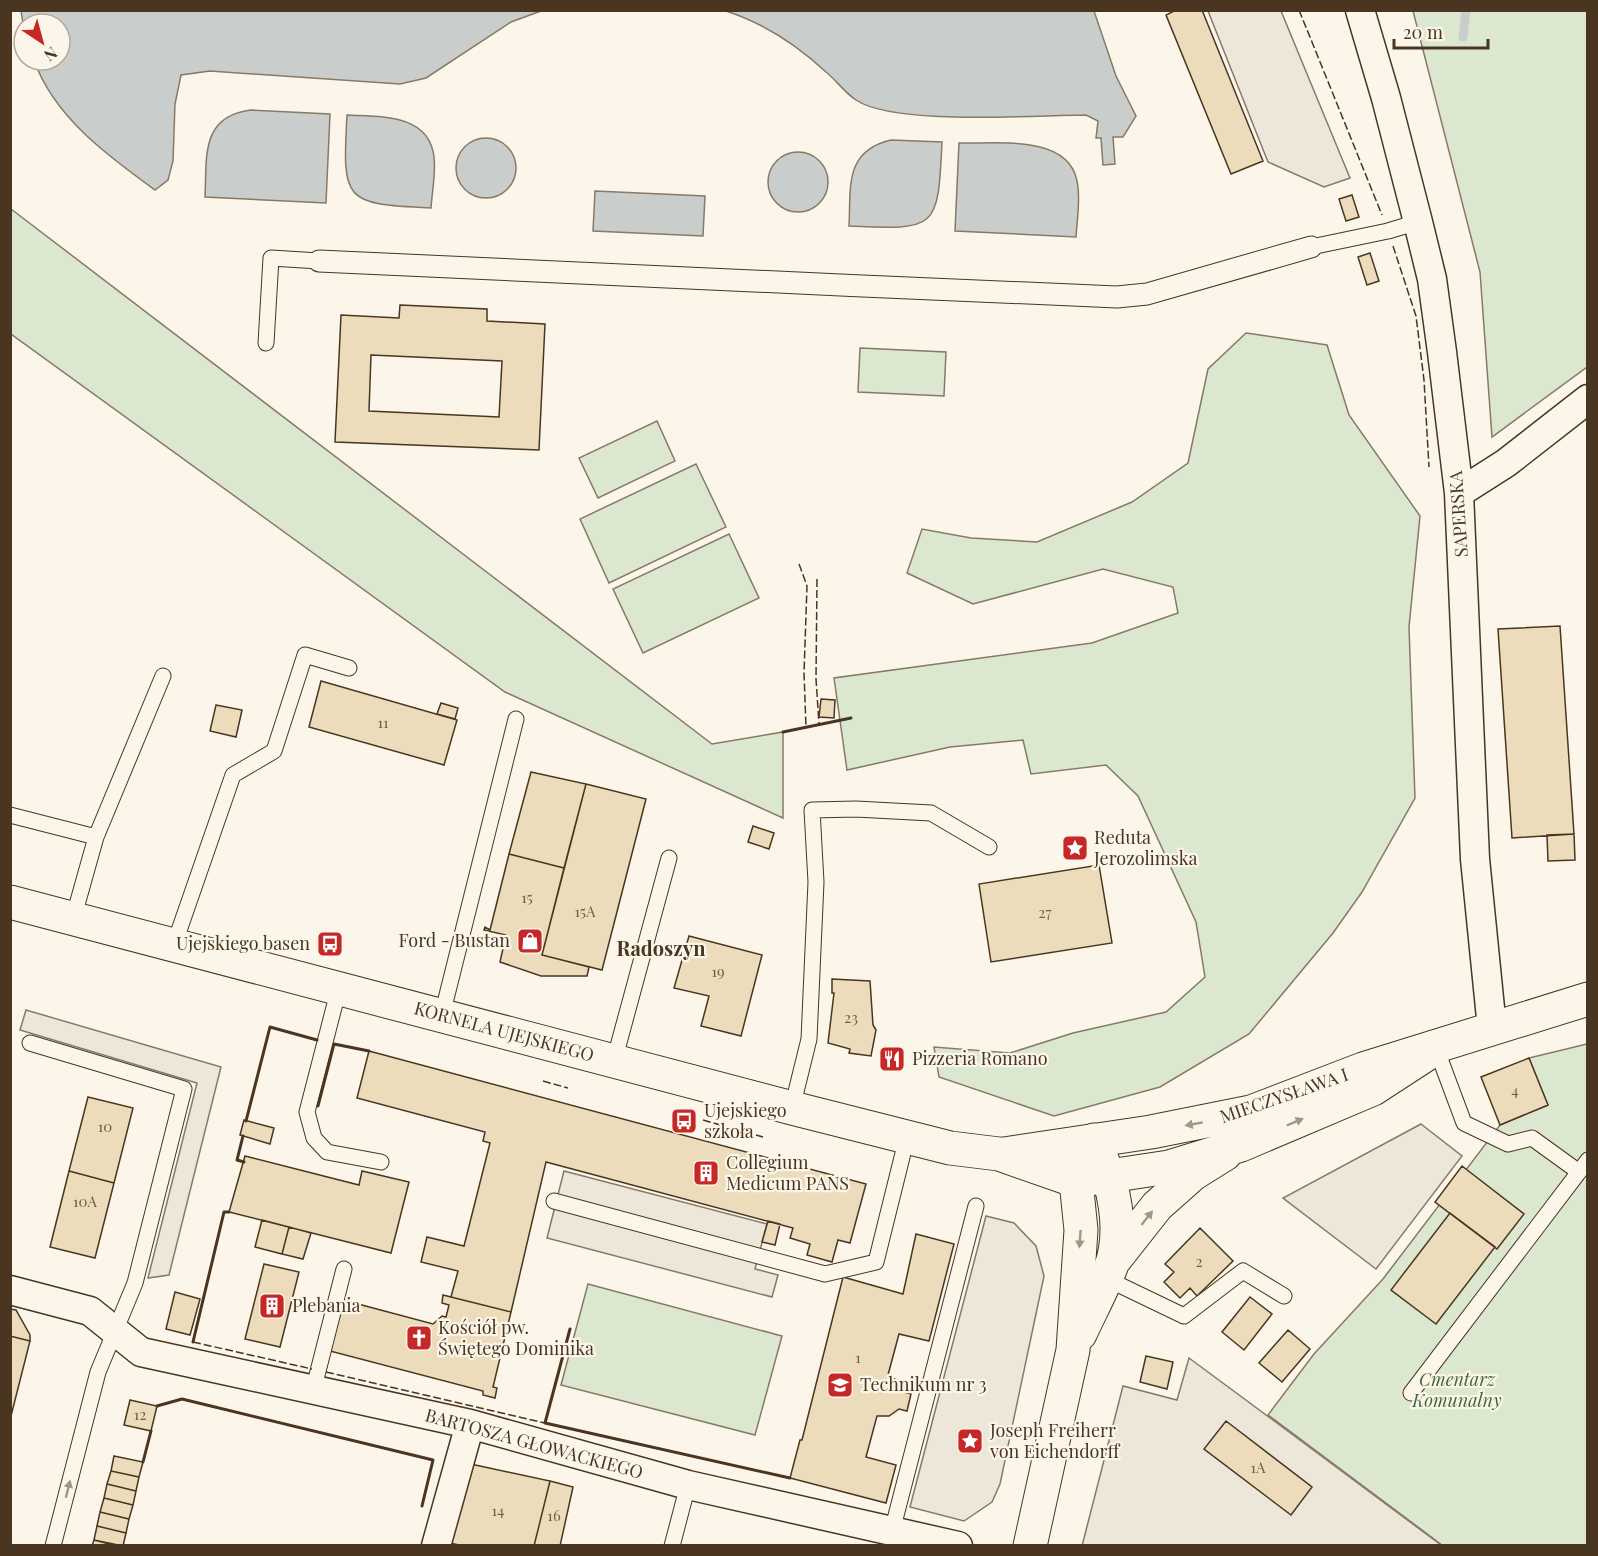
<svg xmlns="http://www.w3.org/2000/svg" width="1598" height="1556" font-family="'Playfair Display',serif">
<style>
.green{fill:#dce7d0;stroke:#887966;stroke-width:1.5}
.parking{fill:#ede7d9;stroke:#887966;stroke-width:1.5}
.water{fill:#c9cecd;stroke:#887966;stroke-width:1.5}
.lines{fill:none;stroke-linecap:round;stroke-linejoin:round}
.stream{stroke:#c9cecd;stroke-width:9}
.building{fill:#ecdcbc;stroke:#4a3520;stroke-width:1.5;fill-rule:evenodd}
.service-casing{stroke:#4a3520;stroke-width:17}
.pedestrian-casing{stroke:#4a3520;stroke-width:23}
.minor-casing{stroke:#4a3520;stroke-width:31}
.tertiary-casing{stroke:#4a3520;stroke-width:35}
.secondary-casing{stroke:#4a3520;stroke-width:35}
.service{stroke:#fbf6e9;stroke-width:15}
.pedestrian{stroke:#fbf6e9;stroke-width:21}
.minor{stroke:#fbf6e9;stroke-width:28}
.tertiary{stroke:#fbf6e9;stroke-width:33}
.secondary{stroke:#fbf6e9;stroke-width:33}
.fence{stroke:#4a3520;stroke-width:1.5;stroke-dasharray:8 3;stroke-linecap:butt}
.wall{stroke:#4a3520;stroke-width:3}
.oneway{fill:#a29684}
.labels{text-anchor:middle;stroke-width:4.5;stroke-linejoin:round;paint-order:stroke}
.number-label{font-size:15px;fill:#725f47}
.street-label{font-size:18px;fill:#4a3520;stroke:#fbf6e9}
.poi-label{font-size:18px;fill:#4a3520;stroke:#fbf6e9;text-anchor:start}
.park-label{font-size:18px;font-style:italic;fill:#436837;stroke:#fbf6e9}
.neighbourhood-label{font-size:20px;font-weight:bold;fill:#4a3520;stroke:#fbf6e9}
</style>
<rect width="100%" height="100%" fill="#fbf6e9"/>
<!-- green -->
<path class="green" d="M1413 11H1587V367L1492 437 1480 272Z
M11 209 712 744 783 732V818L505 692 11 334Z
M1246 333 1327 345 1349 415 1420 516 1409 627 1415 798 1362 892 1333 933 1249 1034 1160 1087 1054 1116 939 1077 934 1047 1010 1053 1073 1033 1166 1012 1205 977 1196 922 1138 796 1106 765 1031 774 1023 740 950 747 847 770 834 678 1092 643 1178 613 1173 587 1103 569 973 604 907 573 922 529 971 538 1037 542 1132 502 1188 463 1208 369Z
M860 348 946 352 944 396 858 392Z
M657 421 675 461 598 498 579 458Z
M696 464 726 527 609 583 580 519Z
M729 534 759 598 643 653 613 589Z
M1587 1044V1545H1442L1268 1415 1314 1354 1383 1279 1500 1125 1548 1105 1529 1058Z
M588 1284 782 1336 755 1435 561 1385Z"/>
<!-- parking -->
<path class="parking" d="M1208 11H1281L1350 178 1324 187 1268 162Z
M26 1010 221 1067 169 1275 148 1278 197 1083 20 1030Z
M1421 1124 1462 1156 1376 1269 1283 1198Z
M564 1171 767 1224 755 1269 778 1275 772 1297 547 1238Z
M986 1216 1014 1223 1036 1246 1044 1276 1000 1484 992 1502 964 1521 910 1507Z
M1189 1358 1285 1429 1441 1545 1082 1546 1123 1386 1177 1400Z"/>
<!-- water -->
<path class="water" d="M21 11V10L541 11 511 22 426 78 400 84 210 71 181 75 175 104 173 161 168 180 155 190C108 156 54 117 34 60H60V24H24V30Z
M726 11H1094L1116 76 1136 116 1123 137H1113L1115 164 1103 165 1101 138H1096L1098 121 1086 115C1034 115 895 126 856 100 845 93 836 80 826 72 798 46 763 23 726 11Z
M251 110 330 114 326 203 205 197C207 158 200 116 251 110Z
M347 115C379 117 429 113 434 157 436 173 432 192 431 208 344 204 342 202 347 115Z
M456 168a30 30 0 1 1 60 0a30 30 0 1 1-60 0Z
M891 140 942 142C938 230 937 230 849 226 851 187 844 151 891 140Z
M959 143C995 144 1068 134 1077 181 1081 198 1077 219 1076 237L955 231Z
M768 182a30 30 0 1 1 60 0a30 30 0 1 1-60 0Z
M595 191 705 196 703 236 593 231Z"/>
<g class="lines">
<!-- stream -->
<path class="stream" d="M1463 37 1466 10"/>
</g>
<!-- building -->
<path class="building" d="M1176 10H1202L1263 161 1231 174 1166 15Z
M1352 195 1359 217 1346 221 1339 199Z
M1370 253 1379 281 1367 285 1358 257Z
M400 305 487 309V321L545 324 539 450 335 442 341 315 399 318ZM371 355 502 361 499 417 369 411Z
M1560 626 1574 834 1512 838 1498 629Z
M321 681 457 720 444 765 309 727Z
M821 699 835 700 834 718 819 717Z
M441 703 458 708 455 719 437 714Z
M216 705 242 710 236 737 210 731Z
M531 772 586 784 564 868 509 854Z
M586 784 646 799 602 970 542 955Z
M753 826 774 833 769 849 748 842Z
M1574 834 1575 860 1548 861 1547 835Z
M509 854 564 868 542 955 589 967 587 976H541L500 962 506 935 484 930 485 927 490 930Z
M1099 865 1112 943 991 962 979 884Z
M689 936 762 955 741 1036 701 1026 709 996 674 988Z
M832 979 870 981 873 1025 876 1030 871 1056 849 1053 850 1049 828 1043 834 993H832Z
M885 1047 904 1054 899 1070 880 1064Z
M369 1051 866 1184 850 1243 838 1240 832 1262 807 1255 810 1244 790 1238 793 1228 546 1162 511 1312 451 1297 458 1271 421 1262 427 1237 464 1246 490 1143 483 1141 485 1132 357 1098Z
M1529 1058 1548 1105 1500 1125 1481 1077Z
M88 1097 133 1108 114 1183 69 1171Z
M244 1120 274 1128 270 1144 240 1135Z
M245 1156 359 1185 362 1171 409 1182 391 1253 229 1212Z
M1462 1166 1524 1214 1497 1249 1435 1202Z
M69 1171 114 1183 95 1258 50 1247Z
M1450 1213 1495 1247 1436 1324 1391 1290Z
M262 1220 289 1227 282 1254 255 1247Z
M768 1221 780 1224 775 1245 762 1242Z
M289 1227 311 1233 303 1259 282 1254Z
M1200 1228 1233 1261 1197 1296 1190 1288 1180 1298 1164 1282 1174 1272 1165 1264Z
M916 1234 954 1244 929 1341 899 1334 888 1375 898 1381 904 1392 911 1394 907 1411 899 1409 889 1416H877L866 1457 896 1465 886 1503 790 1478 800 1440H802L843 1277 903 1294Z
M264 1264 299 1272 280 1347 245 1339Z
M175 1292 200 1299 190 1335 166 1329Z
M443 1295 511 1312 493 1387 497 1388 495 1398 483 1395V1391L330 1351 343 1300 433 1324 442 1316 446 1317 449 1305 442 1303Z
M1250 1297 1272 1314 1244 1350 1222 1332Z
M10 1309 16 1310 30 1335V1341L10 1336Z
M1288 1330 1310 1349 1282 1382 1259 1363Z
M10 1336 30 1341 11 1416H10Z
M1146 1356 1173 1362 1167 1389 1140 1382Z
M130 1400 157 1406 151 1431 124 1425Z
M1226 1421 1312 1487 1291 1515 1204 1449Z
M114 1456 143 1462 139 1477 111 1471Z
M466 1463 550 1481 534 1546H463L446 1542Z
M111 1471 139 1477 136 1491 107 1484Z
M550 1481 573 1487 560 1546H534Z
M107 1484 136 1491 133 1505 104 1498Z
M104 1498 133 1505 129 1519 100 1512Z
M100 1512 129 1519 126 1533 97 1526Z
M97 1526 126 1533 123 1546 94 1540Z
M94 1540 117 1546H92Z"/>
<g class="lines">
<defs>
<path id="service" d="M1311 247 1388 231 1418 222
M266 343 271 258 319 261
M10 815 96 837 73 919
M96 837 163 676
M174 945 233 775 274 751 305 655 349 668
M339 988 307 1112 314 1138 327 1152 381 1162
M442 1015 516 719
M30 1043 184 1089 135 1283 98 1372 53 1546
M1436 1048 1464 1123 1508 1144 1532 1138 1579 1172
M614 1061 669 858
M792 1108 809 1039 816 882 812 810 856 809 931 813 989 847
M554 1201 825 1274 876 1262 907 1137
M1105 1278 1184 1316 1243 1271 1284 1296
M313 1391 344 1269
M1411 1393 1588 1160
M892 1531 976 1206
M672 1546 688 1485"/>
<path id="pedestrian" d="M319 261C585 275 851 285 1117 297L1147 294 1311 247"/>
<path id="minor" d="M1360 10 1386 98 1418 222 1432 279 1442 352 1459 493 1475 859 1492 1028
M1459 493 1506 463 1588 399
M10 1290 90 1311 141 1352 470 1424 688 1485 958 1546
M436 1546 470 1424"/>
<path id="tertiary" d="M1112 1263 1157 1206 1193 1174 1225 1154
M1080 1334C1090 1312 1102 1290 1111 1267 1124 1229 1114 1185 1098 1150
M1030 1546 1073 1350 1081 1230 1076 1181 1094 1140"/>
<path id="secondary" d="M10 902 792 1108 950 1148 999 1154 1076 1181 1169 1167 1241 1145 1373 1089 1436 1048
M1004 1154 1151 1132 1251 1112 1363 1069 1588 999"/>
</defs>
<!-- service casing -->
<use href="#service" class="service-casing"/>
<!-- pedestrian casing -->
<use href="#pedestrian" class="pedestrian-casing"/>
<!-- minor casing -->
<use href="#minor" class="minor-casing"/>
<!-- tertiary casing -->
<use href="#tertiary" class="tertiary-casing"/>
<!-- secondary casing -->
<use href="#secondary" class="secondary-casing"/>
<!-- service -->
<use href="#service" class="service"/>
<!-- pedestrian -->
<use href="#pedestrian" class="pedestrian"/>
<!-- minor -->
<use href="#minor" class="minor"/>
<!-- tertiary -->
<use href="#tertiary" class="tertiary"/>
<!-- secondary -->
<use href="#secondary" class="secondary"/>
<!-- fence -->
<path class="fence" d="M1299 10 1382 215
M1393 246 1416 316 1424 380 1429 467
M799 564 807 586 804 673 806 727
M817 579 816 679 819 724
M543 1081 568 1088
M703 1120 763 1137
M193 1342 312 1369
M326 1372 545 1423"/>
<!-- wall -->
<path class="wall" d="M783 732 851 718
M318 1106 334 1044 369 1051
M246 1121 270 1027 317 1040
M243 1136 237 1160 244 1162
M570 1329 545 1423 790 1478
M193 1342 224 1212H229
M157 1406 182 1399 433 1460 422 1506
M143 1462 151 1431"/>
</g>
<!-- one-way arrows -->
<defs><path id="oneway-solid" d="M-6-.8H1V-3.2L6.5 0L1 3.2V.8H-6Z" transform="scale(1.5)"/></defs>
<g class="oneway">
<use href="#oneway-solid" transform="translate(1295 1122) rotate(-23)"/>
<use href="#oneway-solid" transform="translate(1194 1124) rotate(170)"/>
<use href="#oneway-solid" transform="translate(1147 1218) rotate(-52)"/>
<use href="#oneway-solid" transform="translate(1080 1239) rotate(94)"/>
<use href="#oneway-solid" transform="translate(68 1489) rotate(-76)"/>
</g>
<!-- icons -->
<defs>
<symbol id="sight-square" viewBox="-11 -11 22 22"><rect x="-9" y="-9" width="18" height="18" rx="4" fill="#c62828" stroke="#fbf6e9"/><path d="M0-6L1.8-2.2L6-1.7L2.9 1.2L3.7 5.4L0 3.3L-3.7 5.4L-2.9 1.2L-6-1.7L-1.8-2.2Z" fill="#fff"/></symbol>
<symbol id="shop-square" viewBox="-11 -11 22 22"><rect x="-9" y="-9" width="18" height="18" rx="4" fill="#c62828" stroke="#fbf6e9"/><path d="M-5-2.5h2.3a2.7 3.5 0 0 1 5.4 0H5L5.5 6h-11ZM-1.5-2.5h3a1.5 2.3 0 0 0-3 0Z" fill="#fff"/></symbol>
<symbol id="bus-square" viewBox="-11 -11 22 22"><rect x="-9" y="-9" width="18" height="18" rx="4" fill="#c62828" stroke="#fbf6e9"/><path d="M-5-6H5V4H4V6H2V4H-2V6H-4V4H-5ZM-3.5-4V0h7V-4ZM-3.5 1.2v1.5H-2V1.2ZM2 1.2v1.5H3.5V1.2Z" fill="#fff"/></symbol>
<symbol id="restaurant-square" viewBox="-11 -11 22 22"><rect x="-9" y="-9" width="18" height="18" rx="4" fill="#c62828" stroke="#fbf6e9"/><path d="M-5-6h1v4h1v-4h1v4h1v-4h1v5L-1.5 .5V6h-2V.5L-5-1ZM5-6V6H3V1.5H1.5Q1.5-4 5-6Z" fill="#fff"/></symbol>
<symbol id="building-square" viewBox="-11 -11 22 22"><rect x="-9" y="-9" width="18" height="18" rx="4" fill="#c62828" stroke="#fbf6e9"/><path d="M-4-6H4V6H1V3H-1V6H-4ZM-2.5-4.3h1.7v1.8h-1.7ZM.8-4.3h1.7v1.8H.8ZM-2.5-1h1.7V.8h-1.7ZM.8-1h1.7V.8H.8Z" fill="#fff"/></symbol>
<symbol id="church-square" viewBox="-11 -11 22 22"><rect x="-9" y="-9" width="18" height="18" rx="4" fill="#c62828" stroke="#fbf6e9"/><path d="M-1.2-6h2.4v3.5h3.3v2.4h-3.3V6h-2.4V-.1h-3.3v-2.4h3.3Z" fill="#fff"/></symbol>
<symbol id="school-square" viewBox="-11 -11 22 22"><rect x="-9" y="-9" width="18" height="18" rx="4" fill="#c62828" stroke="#fbf6e9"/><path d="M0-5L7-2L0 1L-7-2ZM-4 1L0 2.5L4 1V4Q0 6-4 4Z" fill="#fff"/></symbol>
</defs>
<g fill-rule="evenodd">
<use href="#sight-square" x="1060" y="833" width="30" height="30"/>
<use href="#shop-square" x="515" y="926" width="30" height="30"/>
<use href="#bus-square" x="315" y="929" width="30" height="30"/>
<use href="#restaurant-square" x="877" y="1044" width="30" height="30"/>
<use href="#bus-square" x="669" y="1106" width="30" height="30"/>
<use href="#building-square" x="691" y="1158" width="30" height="30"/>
<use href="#building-square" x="257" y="1291" width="30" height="30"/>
<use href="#church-square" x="404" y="1323" width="30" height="30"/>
<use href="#school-square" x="825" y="1370" width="30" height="30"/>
<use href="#sight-square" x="955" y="1426" width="30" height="30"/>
</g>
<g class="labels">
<!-- number labels -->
<g class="number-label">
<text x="383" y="728">11</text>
<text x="527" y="903">15</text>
<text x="585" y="917">15A</text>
<text x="1045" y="918">27</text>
<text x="718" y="977">19</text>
<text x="851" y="1023">23</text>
<text x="1515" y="1096">4</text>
<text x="105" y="1132">10</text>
<text x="85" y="1207">10A</text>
<text x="1199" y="1267">2</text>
<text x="858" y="1363">1</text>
<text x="140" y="1420">12</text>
<text x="1258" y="1473">1A</text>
<text x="498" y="1516">14</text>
<text x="554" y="1521">16</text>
</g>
<!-- street labels -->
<g class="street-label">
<text transform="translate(1459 514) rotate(-94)" y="6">SAPERSKA</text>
<text transform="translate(504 1032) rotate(15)" y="6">KORNELA UJEJSKIEGO</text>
<text transform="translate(1284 1096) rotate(-19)" y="6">MIECZYSŁAWA I</text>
<text transform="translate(534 1444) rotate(15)" y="6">BARTOSZA GŁOWACKIEGO</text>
</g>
<!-- poi labels -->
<g class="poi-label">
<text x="1094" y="844">Reduta<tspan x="1094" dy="21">Jerozolimska</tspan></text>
<text x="510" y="947" text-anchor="end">Ford - Bustan</text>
<text x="310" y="950" text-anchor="end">Ujejskiego basen</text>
<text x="912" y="1065">Pizzeria Romano</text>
<text x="704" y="1117">Ujejskiego<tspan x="704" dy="21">szkoła</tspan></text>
<text x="726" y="1169">Collegium<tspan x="726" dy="21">Medicum PANS</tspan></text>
<text x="292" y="1312">Plebania</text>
<text x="438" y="1334">Kościół pw.<tspan x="438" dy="21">Świętego Dominika</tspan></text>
<text x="860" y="1391">Technikum nr 3</text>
<text x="990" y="1437">Joseph Freiherr<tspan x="990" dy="21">von Eichendorff</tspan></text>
</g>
<!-- park labels -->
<g class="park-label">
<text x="1457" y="1386">Cmentarz<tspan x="1457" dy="21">Komunalny</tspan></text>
</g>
<!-- neighbourhood labels -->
<g class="neighbourhood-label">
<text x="661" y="956">Radoszyn</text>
</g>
</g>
<!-- border -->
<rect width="1598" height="1556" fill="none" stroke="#4a3520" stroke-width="24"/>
<!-- north arrow -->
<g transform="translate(42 42) rotate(144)"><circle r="28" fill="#fbf6e9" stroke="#b4a999" stroke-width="1.5"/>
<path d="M0-4.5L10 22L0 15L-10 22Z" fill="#c62828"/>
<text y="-9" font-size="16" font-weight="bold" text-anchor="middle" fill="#4a3520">N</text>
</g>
<!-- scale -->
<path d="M1394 39v9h94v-9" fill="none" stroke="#4a3520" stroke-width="3"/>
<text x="1403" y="39" font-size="18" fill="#4a3520" stroke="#fbf6e9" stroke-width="4.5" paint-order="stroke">20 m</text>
</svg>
